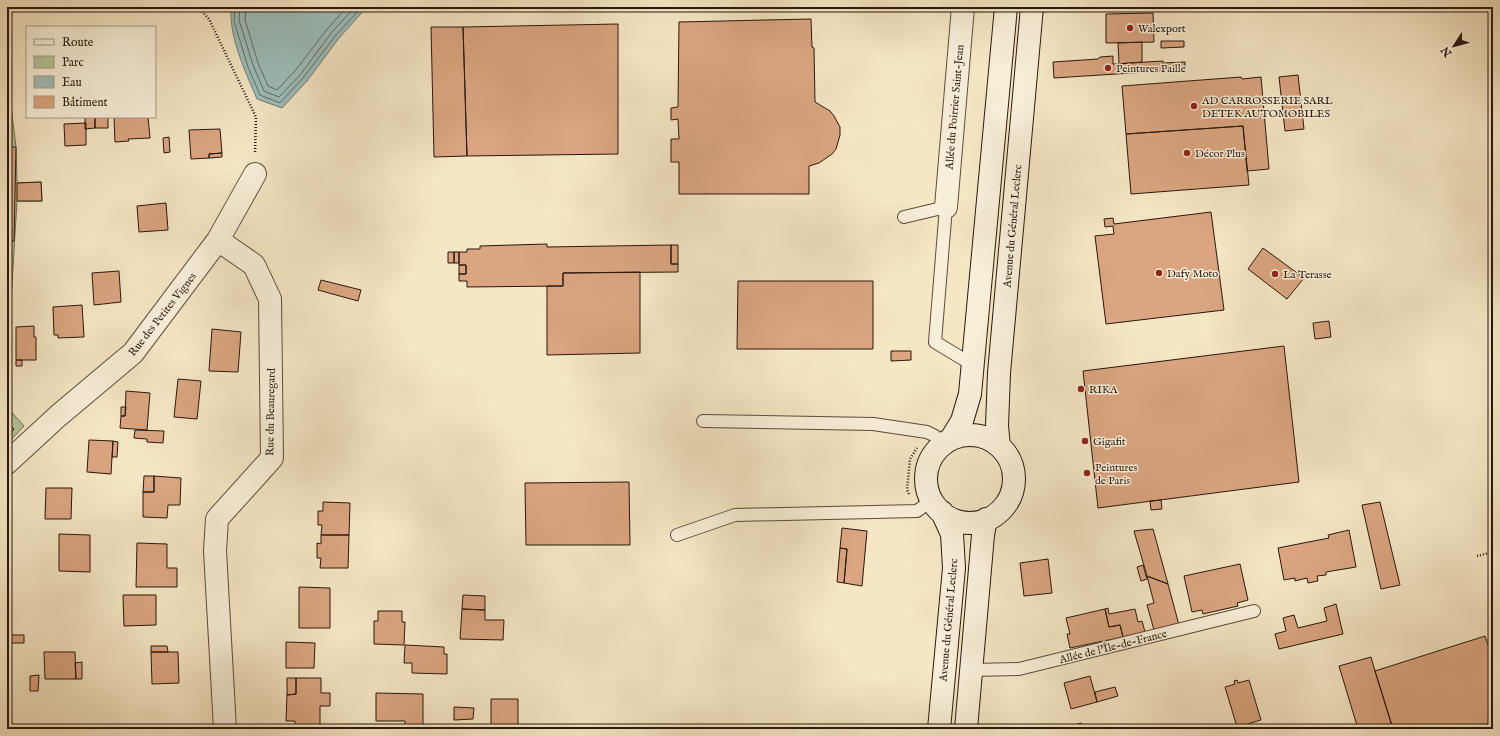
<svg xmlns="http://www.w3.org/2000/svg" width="1500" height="736" font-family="'IM FELL English',serif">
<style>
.green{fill:#b5c699;stroke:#6f6e54}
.water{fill:#9dbeba;stroke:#6f7b76}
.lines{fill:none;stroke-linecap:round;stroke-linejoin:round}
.shore{stroke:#636a64;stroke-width:1}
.building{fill:#daa580;stroke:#29170f}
.lane-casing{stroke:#5c4b3c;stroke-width:14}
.street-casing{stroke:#5c4b3c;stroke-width:24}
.secondary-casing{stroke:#29170f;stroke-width:24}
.path{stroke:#29170f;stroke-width:2.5;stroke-dasharray:1 2;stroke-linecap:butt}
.lane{stroke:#f8efd9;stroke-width:12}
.street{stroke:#f8efd9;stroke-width:22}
.secondary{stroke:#f8efd9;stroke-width:22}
.poi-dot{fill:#8f2418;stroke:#f8efd9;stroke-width:1.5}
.labels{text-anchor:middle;stroke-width:3;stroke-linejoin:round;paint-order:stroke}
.poi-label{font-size:11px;fill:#29170f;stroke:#f8efd9;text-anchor:start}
.street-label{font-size:11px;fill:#29170f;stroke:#f8efd9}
</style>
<rect width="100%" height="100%" fill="#f5e6c4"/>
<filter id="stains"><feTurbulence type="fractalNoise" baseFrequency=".005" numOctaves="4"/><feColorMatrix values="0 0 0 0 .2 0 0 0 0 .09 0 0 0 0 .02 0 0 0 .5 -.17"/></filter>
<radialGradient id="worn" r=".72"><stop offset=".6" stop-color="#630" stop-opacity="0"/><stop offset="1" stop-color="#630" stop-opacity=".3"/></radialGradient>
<!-- green -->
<path class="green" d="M7 74 16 147 17 183 41 182 42 201H17L7 367Z
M7 407 24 426 7 444Z"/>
<!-- water -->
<path class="water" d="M231 7H367L339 38 307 81 282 108 257 99C245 71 229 37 231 7Z"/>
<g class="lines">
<!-- shore -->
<path class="shore" d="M235 7 234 21 248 67 260 95 280 103 303 78 336 35 362 7
M240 7 239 20 253 65 264 91 279 97 300 75 332 32 355 7
M246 7 245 20 258 63 268 86 277 90 295 71 328 28 347 7"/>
</g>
<!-- building -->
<path class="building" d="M1153 13 1154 42 1106 43V14Z
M811 19 812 47 814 48 815 102 830 111 834 116 840 127V135L836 149 832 154 819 163 809 166V194H679V162H671V139H679L678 119 671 120V108L678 107 679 22Z
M618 24V154L467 156 463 27Z
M431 27H463L467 156 434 157Z
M1161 41H1184V47L1161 48Z
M1142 42V62L1119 64 1118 43Z
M1113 56V64L1163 61V71L1054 78 1053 62 1098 59 1100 57Z
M1185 62V69L1163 71V63Z
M1298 75 1304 129 1285 131 1279 77Z
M1241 77 1242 79 1261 77 1269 169 1247 171 1243 126 1126 134 1122 86Z
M85 117H95V128L85 129Z
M95 117H108V128H95Z
M114 117H148L150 138 128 139 129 141 115 142Z
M86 123V145L65 146 64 124Z
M1243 126 1249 185 1131 194 1126 134Z
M220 129 222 153 209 154V158L191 159 189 130Z
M169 137 170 152 164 153 163 138Z
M7 147H16L14 241H7Z
M222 153V157L209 158V154Z
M41 182 42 201H17V183Z
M166 203 168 230 139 232 137 206Z
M1211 212 1224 310 1106 324 1095 236 1114 234 1113 226 1105 227 1104 219 1113 218 1114 224Z
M547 244V247L671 245V264H678V272L563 273V286L467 287V281H459V274H466V265H459V252H467V249H480V246Z
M671 245H678V264H671Z
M1263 248 1304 278 1287 299 1248 269Z
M448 252H454V263H448Z
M454 252H459V263H454Z
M459 265H466V274H459Z
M119 271 121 302 94 305 92 273Z
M640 272V353L547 355V286H563V273Z
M321 280 361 290 358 301 318 290Z
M738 281H873V349H737Z
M82 305 84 337 58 338V335H54L53 307Z
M1329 321 1331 337 1315 339 1313 323Z
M34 326V337H36V360H16V327Z
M212 329 241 332 238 372 209 371Z
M1284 346 1299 482 1098 508 1083 371Z
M891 351H911V360L891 361Z
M16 360H22V366H16Z
M178 379 201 381 197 419 174 417Z
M126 391 150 393 147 430 120 428 121 416H125Z
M121 407H126L125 416H121Z
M7 422 14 429 7 437Z
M135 430 164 431 163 443 147 442V439L134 438Z
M89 440 113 441 111 474 87 472Z
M113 441 118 442 117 457H112Z
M144 476H154V492H143Z
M154 476 181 478 180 505H168L167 518 143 517V492H154Z
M629 482 630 545H526L525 483Z
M46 488H72L71 519H45Z
M1161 500 1162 509 1151 510 1150 501Z
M323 502 350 503 349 535H321L322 525H318V511H323Z
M1380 502 1400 585 1381 589 1362 505Z
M842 528 867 531 862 586 844 583 847 549 840 548Z
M1153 529 1168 584 1147 576 1134 531Z
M1349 530 1356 567 1326 572V575L1317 576 1318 581 1308 583 1307 578 1295 581V578L1284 580 1278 548 1329 538 1328 535Z
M59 534 90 535V572L59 571Z
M321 535H349L348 568H320L321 558H317V543L321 544Z
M137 543 167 544V568H177V587H136Z
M840 548 847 549 844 583 837 582Z
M1048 559 1052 593 1024 596 1020 563Z
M1240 564 1248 600 1237 603 1238 606 1203 614 1202 610 1192 612 1184 576Z
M1143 565 1147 579 1141 581 1137 567Z
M1147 576 1168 584 1179 625 1154 630 1147 605 1154 603Z
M299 587 330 588V628H299Z
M123 595H156V625L124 626Z
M463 595 485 596V610L462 609Z
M1336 604 1343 634 1279 649 1275 634 1286 631 1283 618 1294 615 1298 628 1327 621 1324 608Z
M1108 608 1109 614 1135 609 1138 622 1142 621 1145 632 1123 637 1120 625 1109 627 1105 609Z
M462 609 485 610V620H504L503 640 460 639Z
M1105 609 1109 627 1120 625 1123 637 1070 648 1067 634H1070L1066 618Z
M378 611H402V622H405L404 645 374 644V621H378Z
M9 635H24V643H10Z
M1485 636 1493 659V722L1472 729H1393L1375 671Z
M286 642 315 643 314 668H286Z
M405 645 444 647V654H447V674L412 673V663H404Z
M151 646H167L168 652H151Z
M44 652H75L76 679H45Z
M151 652H178L179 683 152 684Z
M1371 657 1375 671 1393 729H1358L1339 666Z
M82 662V679H76L75 663Z
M39 675 38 691H30V676Z
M1090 676 1097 702 1071 709 1064 683Z
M287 678H296V694L287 695Z
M296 678H321V693H330V706H320V725H295V721H286L287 695 296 694Z
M1237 680 1238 683 1249 680 1261 720 1237 727 1225 687 1235 684 1234 681Z
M1115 687 1118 696 1097 702 1095 692Z
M376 693 423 694V728H405V721H376Z
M491 699H518V729H491Z
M454 707 474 708 473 719 454 720Z
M1081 723 1082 729H1062Z
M1484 725 1485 729H1472Z"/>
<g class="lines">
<defs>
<path id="lane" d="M904 217 946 207 935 342 973 365
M703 421 873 424 927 432 935 436 943 444
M677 535 735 515 917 511 932 500
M971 670 1019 669 1254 611"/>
<path id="street" d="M946 207 963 7
M218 240 254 265 270 299 272 458 217 519 215 551 225 729
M7 463 58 416 133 353 218 240 255 174"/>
<path id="secondary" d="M926 479a44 44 0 1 1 88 0a44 44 0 1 1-88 0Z
M951 439 962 421 970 394 1006 7
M999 446 997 426 999 373 1032 7
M939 729 954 568 952 534 942 512
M966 729 983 535 986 519"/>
</defs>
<!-- lane casing -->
<use href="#lane" class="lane-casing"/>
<!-- street casing -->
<use href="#street" class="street-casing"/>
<!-- secondary casing -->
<use href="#secondary" class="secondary-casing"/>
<!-- path -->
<path class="path" d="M56 7 64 10 80 7
M198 7 209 19 256 117 255 154
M909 494 907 490 910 459 917 448
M1477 556 1493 552"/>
<!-- lane -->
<use href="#lane" class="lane"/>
<!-- street -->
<use href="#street" class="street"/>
<!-- secondary -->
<use href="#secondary" class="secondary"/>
</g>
<!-- markers -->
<g class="poi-dot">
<circle cx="1130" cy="28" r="4"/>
<circle cx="1108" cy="68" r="4"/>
<circle cx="1194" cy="106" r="4"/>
<circle cx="1187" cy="153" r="4"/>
<circle cx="1159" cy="273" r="4"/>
<circle cx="1275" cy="274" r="4"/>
<circle cx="1081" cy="389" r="4"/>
<circle cx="1085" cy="441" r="4"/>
<circle cx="1087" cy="473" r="4"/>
</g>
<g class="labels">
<!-- poi labels -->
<g class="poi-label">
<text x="1138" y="32">Walexport</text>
<text x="1116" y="72">Peintures Paille</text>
<text x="1202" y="104">AD CARROSSERIE SARL<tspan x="1202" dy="13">DETEK AUTOMOBILES</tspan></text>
<text x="1195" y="157">Décor Plus</text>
<text x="1167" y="277">Dafy Moto</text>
<text x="1283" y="278">La Terasse</text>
<text x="1089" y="393">RIKA</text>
<text x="1093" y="445">Gigafit</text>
<text x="1095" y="471">Peintures<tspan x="1095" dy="13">de Paris</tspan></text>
</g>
<!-- street labels -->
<g class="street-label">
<text transform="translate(954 107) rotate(-85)" y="4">Allée du Poirrier Saint-Jean</text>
<text transform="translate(1012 226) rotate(-85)" y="4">Avenue du Général Leclerc</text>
<text transform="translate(162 314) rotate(-52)" y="4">Rue des Petites Vignes</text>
<text transform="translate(270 412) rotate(-89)" y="4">Rue du Beauregard</text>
<text transform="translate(948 620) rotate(-85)" y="4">Avenue du Général Leclerc</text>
<text transform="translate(1113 646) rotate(-14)" y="4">Allée de l'Île-de-France</text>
</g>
</g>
<!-- margin -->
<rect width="1500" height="736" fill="none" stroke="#f5e6c4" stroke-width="24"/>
<rect x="8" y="8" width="1484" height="720" fill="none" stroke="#29170f" stroke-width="2"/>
<rect x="12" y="12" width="1476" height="712" fill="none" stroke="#29170f"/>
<!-- legend -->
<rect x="26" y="26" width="130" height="92" fill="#f8efd9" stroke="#a59988"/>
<rect x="34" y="39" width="20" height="6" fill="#f8efd9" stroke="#a59988"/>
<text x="62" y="46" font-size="12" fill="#29170f">Route</text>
<rect x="34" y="56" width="20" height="12" fill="#b5c699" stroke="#a59988"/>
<text x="62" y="66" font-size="12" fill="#29170f">Parc</text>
<rect x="34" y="76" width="20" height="12" fill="#9dbeba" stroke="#a59988"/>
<text x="62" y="86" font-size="12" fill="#29170f">Eau</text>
<rect x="34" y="96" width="20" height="12" fill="#daa580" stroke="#a59988"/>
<text x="62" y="106" font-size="12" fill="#29170f">Bâtiment</text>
<!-- north arrow -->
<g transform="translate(1454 46) rotate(234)" stroke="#f8efd9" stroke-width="3" paint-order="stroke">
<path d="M0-3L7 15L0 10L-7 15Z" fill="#29170f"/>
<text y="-6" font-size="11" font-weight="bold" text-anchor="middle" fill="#29170f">N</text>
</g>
<rect width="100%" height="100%" filter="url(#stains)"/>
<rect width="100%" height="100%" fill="url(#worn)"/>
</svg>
